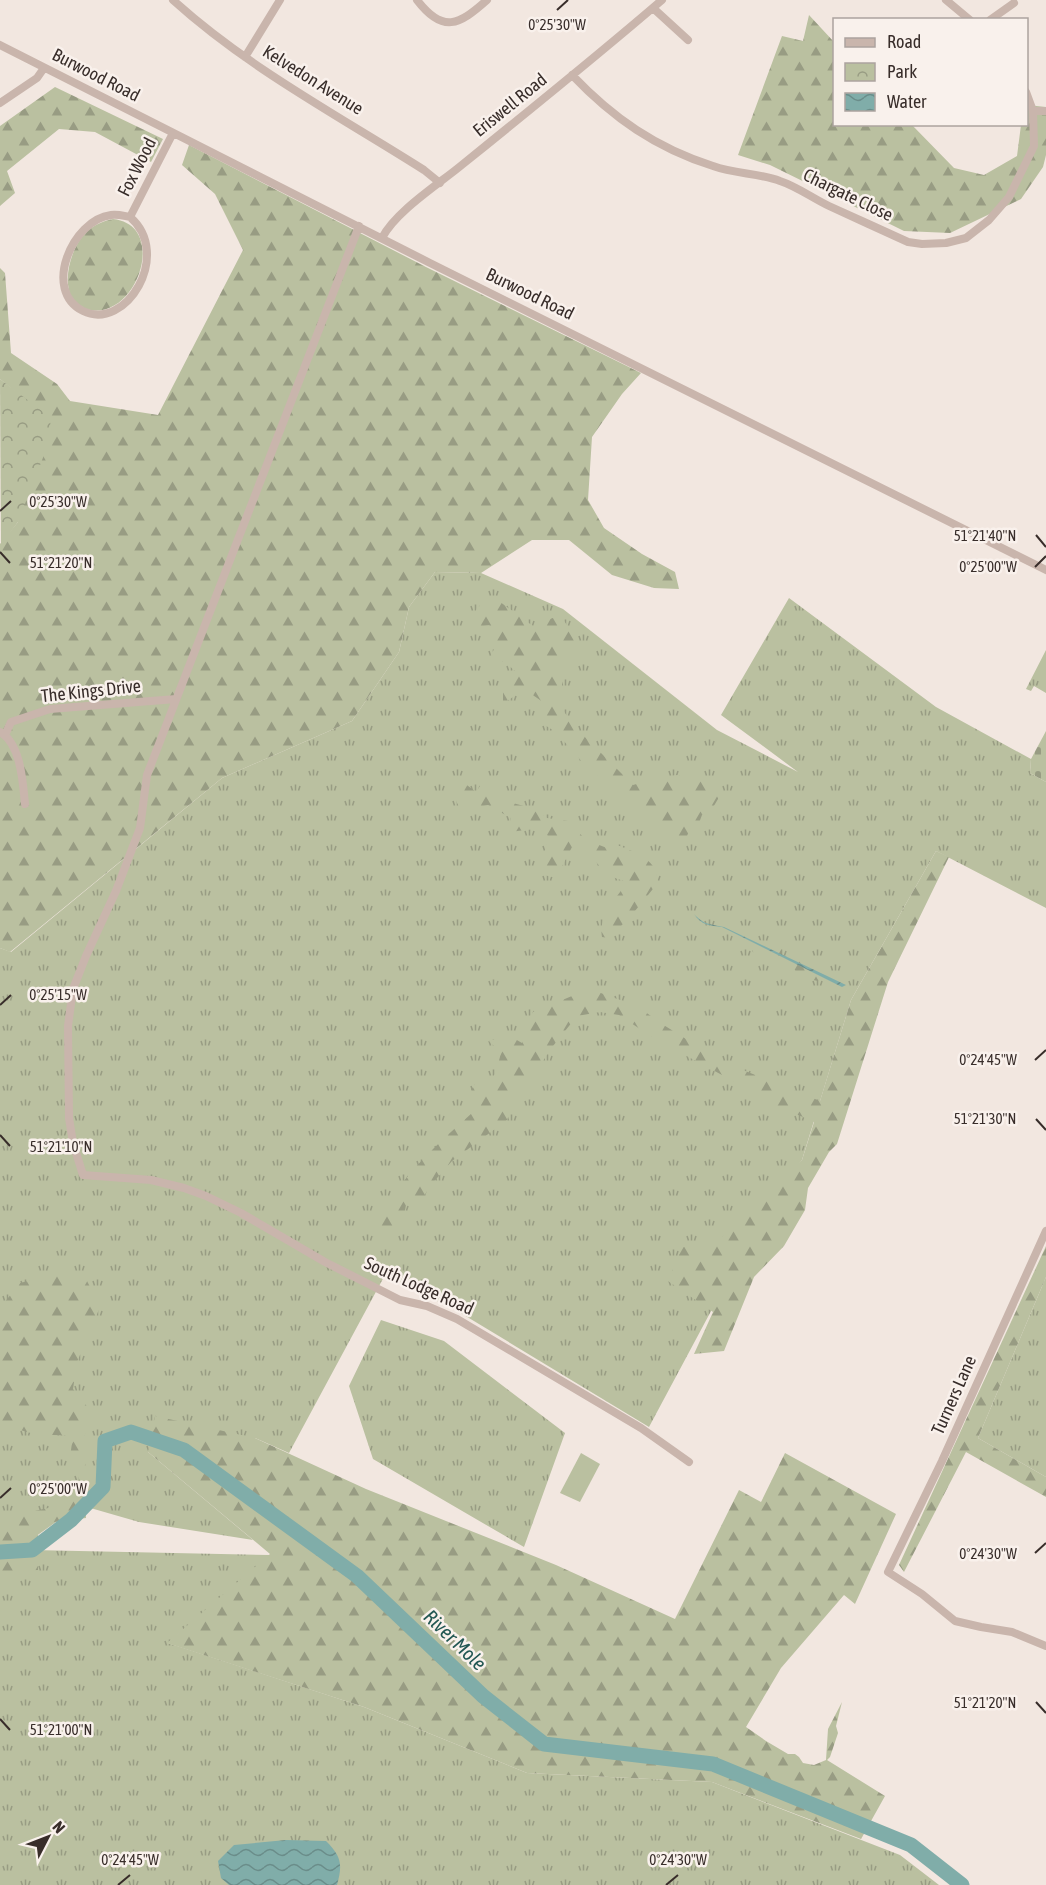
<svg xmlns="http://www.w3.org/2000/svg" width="1046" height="1885" font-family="'Asap Condensed',sans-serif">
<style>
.grass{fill:url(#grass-tufts)}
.forest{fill:url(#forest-firs)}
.cemetery{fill:url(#cemetery-stones)}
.park{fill:url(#park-crowns)}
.pitch{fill:#bac0a0}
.water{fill:url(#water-waves)}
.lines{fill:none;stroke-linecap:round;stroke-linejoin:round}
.river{stroke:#80ada9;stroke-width:15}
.minor{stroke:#c9b5ac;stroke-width:8}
.ticks{fill:none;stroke:#382d2a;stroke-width:2}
.labels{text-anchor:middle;stroke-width:5;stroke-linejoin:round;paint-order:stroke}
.street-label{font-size:18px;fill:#382d2a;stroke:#f9f1ec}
.water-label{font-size:20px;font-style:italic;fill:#225753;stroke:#f9f1ec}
.ticks-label{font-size:15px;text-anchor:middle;fill:#382d2a;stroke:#f9f1ec;stroke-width:5;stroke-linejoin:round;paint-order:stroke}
</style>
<defs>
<pattern id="grass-tufts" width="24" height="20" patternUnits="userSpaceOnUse" patternTransform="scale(1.5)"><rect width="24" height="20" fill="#bac0a0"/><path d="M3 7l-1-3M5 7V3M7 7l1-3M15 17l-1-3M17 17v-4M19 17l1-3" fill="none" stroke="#989c83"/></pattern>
<pattern id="forest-firs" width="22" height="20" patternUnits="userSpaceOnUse" patternTransform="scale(1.5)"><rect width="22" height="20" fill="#bac0a0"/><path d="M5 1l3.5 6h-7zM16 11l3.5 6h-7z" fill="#989c83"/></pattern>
<pattern id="cemetery-stones" width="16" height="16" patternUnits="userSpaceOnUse" patternTransform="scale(1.5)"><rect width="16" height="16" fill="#bac0a0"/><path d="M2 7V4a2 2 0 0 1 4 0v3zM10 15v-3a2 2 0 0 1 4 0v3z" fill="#989c83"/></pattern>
<pattern id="park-crowns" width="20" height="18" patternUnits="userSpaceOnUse" patternTransform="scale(1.5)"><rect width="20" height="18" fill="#bac0a0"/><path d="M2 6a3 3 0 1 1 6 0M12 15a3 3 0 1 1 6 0" fill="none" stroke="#989c83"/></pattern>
<pattern id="water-waves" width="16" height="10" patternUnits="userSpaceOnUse" patternTransform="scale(1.5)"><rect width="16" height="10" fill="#80ada9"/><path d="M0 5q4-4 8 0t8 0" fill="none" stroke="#6a8d8a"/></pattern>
</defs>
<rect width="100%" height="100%" fill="#f2e7e0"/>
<!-- grass -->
<path class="grass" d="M435 572 481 573 563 609 717 730 798 772 721 715 789 598 936 707 1031 759 1030 773 1046 782V908L936 851 851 1000 802 1160 771 1199 649 1427 459 1312 385 1275 289 1453 255 1438 148 1452 253 1540 139 1522 80 1505 32 1539H0V948L11 952 222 778 352 721 399 652 409 607Z
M1046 650V693L1034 686 1031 691 1026 689Z
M1046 1277V1477L978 1438Z
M381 1320 444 1341 565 1433 524 1547 373 1459 349 1386Z
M32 1550 271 1555 168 1643 364 1707 527 1773 712 1782 900 1855 939 1885H0V1552Z"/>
<!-- forest -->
<path class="forest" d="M809 15 834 42V124L912 125 954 168 984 175 1017 156 1021 125 1026 124 1027 105 1046 107V155L1043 167 1021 199 950 233 904 231 770 165 738 155 782 36 803 41Z
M55 87 163 139 151 162 95 132 59 129 7 171 15 193 0 206V126Z
M189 145 426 267 641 373 622 394 592 437 588 500 604 528 642 554 675 572 679 589 654 588 612 575 569 540H532L481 573 435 572 409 607 399 652 352 721 222 778 10 952 0 948V544L18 522 23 398 0 379V268L5 273 11 353 57 384 70 401 158 415 243 250 215 194 182 165Z
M113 219C170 225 136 324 86 309 57 300 68 254 82 237 89 227 102 221 113 219Z
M492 596 533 626 560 615 582 647 562 663V688L557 701 573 725 633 785 654 779 678 775 689 781 696 777H709L718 789V799L712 809 702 815 697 828 689 831 685 841 681 843 671 839 635 810 583 763 556 732 543 724 540 700 524 689 503 704V693L515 671 506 663 489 657 497 645 491 625 469 628 477 608Z
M498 775 494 798 535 809 547 818 568 821 586 840 607 848 614 844C633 851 661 860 657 884L630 917 609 938 602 937C598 916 617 898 627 882L609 876 592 858 572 847 556 878 540 874 548 836 540 828 510 832 511 818 488 805 465 810 460 809C455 800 451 786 454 777L459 779 476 792 482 783Z
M936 851 949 857 888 982 837 1144 829 1152 808 1188 805 1210 784 1246 754 1277 724 1351 694 1354 713 1312 668 1281 682 1247H711L802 1160 814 1122 769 1102 750 1090 655 1039 619 1015 600 1012 577 1016 549 1051 534 1076 522 1081 507 1120 452 1161 430 1186 420 1203 406 1205 402 1225 382 1239 373 1236C376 1228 380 1218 384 1210 407 1170 445 1137 480 1106L484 1098 471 1090 480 1077 491 1081 496 1072 501 1053 489 1041 508 1035 522 1043 527 1021 533 1012 543 1006 553 1004 579 993 598 992 637 1006 662 1024 723 1062 820 1101 851 1000Z
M759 940 781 949 782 952 778 960C770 962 758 956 752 951L756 941Z
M797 955C805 955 819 964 823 971L818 981C809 980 796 973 790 965Z
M1046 1246V1277L978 1438 1046 1477V1497L966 1452 904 1572 899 1565Z
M63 1272 85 1277 100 1307 77 1362 73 1389 93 1414 85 1434 86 1518 38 1524V1570L0 1573V1518L68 1504 80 1481 70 1457 73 1436 34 1434 0 1424V1308L20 1283Z
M155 1416 255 1438 366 1489 556 1565 675 1619 739 1490 761 1502 785 1453 896 1514 855 1604 844 1595 781 1668 746 1727 766 1741 788 1754H795L799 1757 803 1763 814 1765 826 1760 828 1729 842 1702 836 1726 838 1733 830 1757 827 1760 885 1796 861 1839 712 1782 527 1773 364 1707 167 1643 270 1554 148 1452Z"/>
<!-- cemetery -->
<path class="cemetery" d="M1046 731V782L1030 773 1031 759Z"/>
<!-- park -->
<path class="park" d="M0 379 50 417 51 437 18 522 1 545Z"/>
<!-- pitch -->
<path class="pitch" d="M581 1453 600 1464 580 1502 560 1493Z"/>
<!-- water -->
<path class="water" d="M694 914C704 925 710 924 724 927L846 985 842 987 722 927C710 926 701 925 694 914Z
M286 1840 326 1841C341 1856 343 1864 337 1885H229L221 1878 218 1861 234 1845Z"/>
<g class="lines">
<!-- river -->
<path class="river" d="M0 1552 32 1550 71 1520 103 1487 105 1441 131 1432 184 1450 357 1576 483 1696 544 1744 713 1764 911 1845 962 1885"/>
<!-- minor -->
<path class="minor" d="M173 0C248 68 339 116 424 170L440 183
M417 0C443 34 459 25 487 0
M946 0 970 20
M653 8 688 40
M990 20 1014 3
M0 45 430 263 1046 570
M245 57 280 0
M572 75C613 118 656 148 713 166 735 174 759 173 780 181 798 187 812 198 829 206 855 218 882 230 908 242L922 244 946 243 966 238 989 220 1009 197 1034 146 1033 111 1026 92
M0 103 37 78 44 68
M1033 111H1046
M130 217C124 216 118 214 111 215 72 220 42 291 83 311 126 332 173 254 130 217L173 133
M359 226 147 775 140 828 116 891 86 956 73 989 68 1026 69 1118 73 1143 83 1175 151 1180 184 1188 206 1196 241 1213 325 1262 400 1300 427 1306 457 1319 641 1428 689 1462
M382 238C396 211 439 184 463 164 530 110 597 56 662 0
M0 732C21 743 23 784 25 804
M5 735 11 722 50 709 176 699
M1046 1231 942 1461 888 1572 922 1594 955 1621 981 1627 1012 1632 1046 1646"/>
</g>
<!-- ticks -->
<path class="ticks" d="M557 10 568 0M0 511 11 501M1036 535 1046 547M0 552 10 563M1035 567 1046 556M0 1005 11 995M1035 1060 1046 1050M1036 1119 1046 1130M0 1135 10 1146M0 1498 11 1488M1035 1553 1046 1543M1036 1702 1046 1713M0 1719 10 1730M118 1885 130 1875M666 1885 678 1875"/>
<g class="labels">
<!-- street labels -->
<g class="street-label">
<text transform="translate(96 75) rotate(27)" y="6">Burwood Road</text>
<text transform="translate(313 80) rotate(32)" y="6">Kelvedon Avenue</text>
<text transform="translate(510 105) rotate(-39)" y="6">Eriswell Road</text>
<text transform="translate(137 167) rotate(-63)" y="6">Fox Wood</text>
<text transform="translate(848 195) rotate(26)" y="6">Chargate Close</text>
<text transform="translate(530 294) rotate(26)" y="6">Burwood Road</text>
<text transform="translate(91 691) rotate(-6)" y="6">The Kings Drive</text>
<text transform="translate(419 1286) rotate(24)" y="6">South Lodge Road</text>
<text transform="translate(954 1395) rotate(-66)" y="6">Turners Lane</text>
</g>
<!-- water labels -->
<g class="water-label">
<text transform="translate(455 1640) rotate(44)" y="7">River Mole</text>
</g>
</g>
<g class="ticks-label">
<text x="557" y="30">0°25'30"W</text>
<text x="58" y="507">0°25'30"W</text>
<text x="985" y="541">51°21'40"N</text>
<text x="61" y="568">51°21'20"N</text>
<text x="988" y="572">0°25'00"W</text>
<text x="58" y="1000">0°25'15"W</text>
<text x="988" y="1065">0°24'45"W</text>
<text x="985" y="1124">51°21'30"N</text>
<text x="61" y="1152">51°21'10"N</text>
<text x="58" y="1494">0°25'00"W</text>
<text x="988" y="1559">0°24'30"W</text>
<text x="985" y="1708">51°21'20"N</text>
<text x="61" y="1735">51°21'00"N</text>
<text x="130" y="1865">0°24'45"W</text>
<text x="678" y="1865">0°24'30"W</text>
</g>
<!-- legend -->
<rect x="833" y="18" width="195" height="108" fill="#f9f1ec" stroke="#aca39e" stroke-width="1.5"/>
<rect x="845" y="38" width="30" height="9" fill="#c9b5ac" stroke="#aca39e" stroke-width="1.5"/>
<text x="887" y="48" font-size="18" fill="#382d2a">Road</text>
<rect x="845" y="63" width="30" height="18" fill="url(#park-crowns)" stroke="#aca39e" stroke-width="1.5"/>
<text x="887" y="78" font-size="18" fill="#382d2a">Park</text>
<rect x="845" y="93" width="30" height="18" fill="url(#water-waves)" stroke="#aca39e" stroke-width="1.5"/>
<text x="887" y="108" font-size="18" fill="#382d2a">Water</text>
<!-- north arrow -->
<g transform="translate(48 1837) rotate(48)" stroke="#f9f1ec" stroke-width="4.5" paint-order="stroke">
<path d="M0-4.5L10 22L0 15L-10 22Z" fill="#382d2a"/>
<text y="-9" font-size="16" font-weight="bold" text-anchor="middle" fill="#382d2a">N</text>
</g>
</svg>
